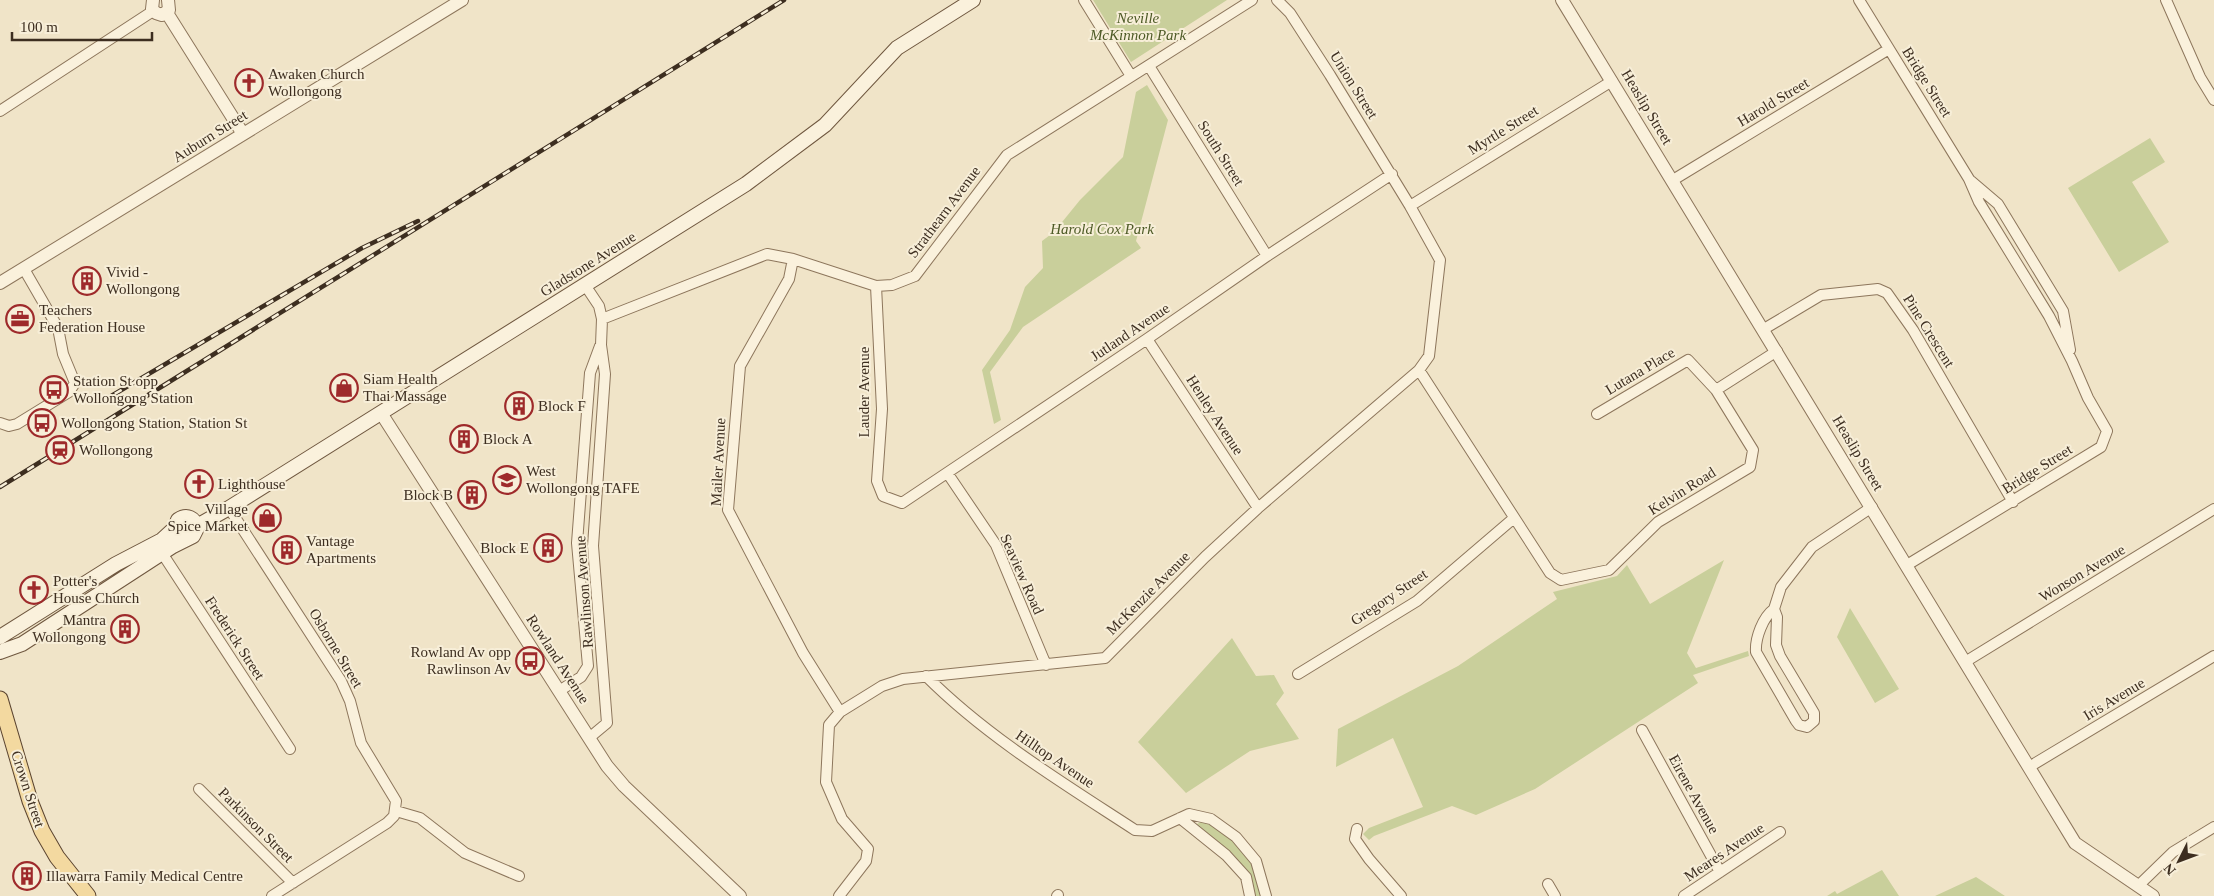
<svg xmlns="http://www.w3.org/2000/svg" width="2214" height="896" font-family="Georgia,serif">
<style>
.green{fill:#c9cf9b}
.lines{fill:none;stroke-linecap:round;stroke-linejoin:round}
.minor-casing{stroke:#8d765c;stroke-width:12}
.tertiary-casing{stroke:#8d765c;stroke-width:14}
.secondary-casing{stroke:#6f573f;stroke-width:16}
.primary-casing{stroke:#5b4430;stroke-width:17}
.minor{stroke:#faf1dc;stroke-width:10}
.tertiary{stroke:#faf1dc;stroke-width:12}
.secondary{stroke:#faf1dc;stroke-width:14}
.primary{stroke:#f3d9a0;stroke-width:15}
.rail-casing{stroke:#3d2e20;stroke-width:4.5}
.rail{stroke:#f7eed8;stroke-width:2.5;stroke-dasharray:8;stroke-linecap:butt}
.labels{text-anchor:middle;stroke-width:4;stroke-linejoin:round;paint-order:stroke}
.park-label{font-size:15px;font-style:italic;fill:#4d5a26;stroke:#f7eed8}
.poi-label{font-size:15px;fill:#3d2e20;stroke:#f7eed8;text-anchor:start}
.street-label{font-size:15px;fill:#3d2e20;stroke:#f7eed8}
</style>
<rect width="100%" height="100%" fill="#f0e4c8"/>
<!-- green -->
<path class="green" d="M1093 0H1227L1131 62Z
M1147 85 1168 120 1136 241 1141 248 1023 327 990 372 1001 420 994 424 982 370 1010 330 1025 287 1043 268 1042 241 1054 232 1080 200 1123 157 1136 92Z
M2150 138 2165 162 2132 182 2169 242 2119 272 2068 188Z
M1724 560 1687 653 1696 668 1748 651 1749 656 1693 675 1698 683 1535 789 1476 815 1452 806 1374 836 1369 840 1363 834 1369 828 1423 807 1393 738 1336 767 1338 729 1458 666 1557 599 1553 592 1617 576 1627 565 1650 604Z
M1850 608 1899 689 1875 703 1837 637Z
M1232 638 1256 676 1274 675 1284 693 1276 704 1299 739 1250 751 1186 793 1138 742Z
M1203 821C1238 837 1253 859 1264 896H1255L1249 875 1233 854 1195 825Z
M1882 870 1899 896H1827L1835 891 1837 894Z
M1976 877 2005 896H1935Z"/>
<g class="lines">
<defs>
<path id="minor" d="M1084 0 1131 76
M1859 0 1969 179 1979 202 2049 316 2072 361 2088 398 2107 431 2101 447 1907 565
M2166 0 2200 77 2214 100
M1149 66 1267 256
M0 111 153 11
M1673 180 1889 49
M1971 181 1998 204 2063 311 2070 350
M1410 206 1612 81
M793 259 789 279 740 366 728 510 803 653 840 712
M585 285 599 306 602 319 601 345 605 374 593 546 607 723 589 738
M876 286 882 409 877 481 883 496 902 503 1147 339 1267 256 1392 174
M602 319 767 254 793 259 876 286 892 285 915 276 1007 155 1252 0
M1764 329 1821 295 1878 289 1887 293 1913 330 2013 502
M1147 339 1258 508
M1419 370 1550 573 1561 580 1609 570 1658 522 1750 467 1753 450 1716 390 1777 351
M1597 414 1688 360 1716 390
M0 423 9 426 17 424 69 392 75 383 63 354 58 328 24 269
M948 474 996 545 1046 665
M229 508 341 681 350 701 361 743 396 801 394 816 387 823 272 896
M161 548 162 553 290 749
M1774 609C1763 617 1755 638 1756 652L1796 721 1799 725 1807 727 1814 721V713L1780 656 1776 645 1777 617 1774 609 1781 587 1812 547 1872 507
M1965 662 2214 509
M1298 674 1417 601 1514 518
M926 676C987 737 1063 783 1135 830L1152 831 1189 814 1211 819 1236 837 1256 861 1266 896
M559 691 581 677 588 666 577 543 590 373 600 346
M1642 730 1720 872
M2029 767 2214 656
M199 789 293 883
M396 811 420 818 465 853 519 876
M1180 818 1226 855 1246 877 1250 896
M1357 829 1355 839 1369 859 1401 896
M1548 884 1555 896
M2138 886 2173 852 2214 827
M839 896 866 861 868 849 842 819 826 782 829 725 840 712 882 686 903 679 1105 658 1205 557 1258 508 1419 370 1429 356 1440 260 1410 206 1330 75 1290 13 1277 0
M1057 896 1058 895
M1684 896 1780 832"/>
<path id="tertiary" d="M153 0 152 9 156 13 162 15 169 10 168 0
M1562 0 2075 843 2153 896
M167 13 243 134
M0 283 462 0
M381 413 607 766 624 786 740 896"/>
<path id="secondary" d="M197 526 229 508 746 184 825 125 897 48 973 0
M0 637 116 564 162 540 175 528
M0 652 22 644 173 546 193 536 197 528C195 518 187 514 178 520L175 528 181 537 188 538"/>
<path id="primary" d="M0 699 30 801 42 831 57 857 88 896"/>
</defs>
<!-- minor casing -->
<use href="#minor" class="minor-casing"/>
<!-- tertiary casing -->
<use href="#tertiary" class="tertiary-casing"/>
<!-- secondary casing -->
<use href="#secondary" class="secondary-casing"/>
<!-- primary casing -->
<use href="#primary" class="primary-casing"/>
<!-- minor -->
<use href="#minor" class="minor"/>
<!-- tertiary -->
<use href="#tertiary" class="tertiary"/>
<!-- secondary -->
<use href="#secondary" class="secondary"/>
<!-- primary -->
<use href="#primary" class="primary"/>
<defs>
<path id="rail" d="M101 402 362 248 418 221
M0 487 784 0"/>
</defs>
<!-- rail casing -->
<use href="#rail" class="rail-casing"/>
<!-- rail -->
<use href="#rail" class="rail"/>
</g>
<!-- icons -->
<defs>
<symbol id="church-ring" viewBox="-11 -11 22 22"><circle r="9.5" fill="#f7eed8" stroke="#9e2a2b" stroke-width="1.5"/><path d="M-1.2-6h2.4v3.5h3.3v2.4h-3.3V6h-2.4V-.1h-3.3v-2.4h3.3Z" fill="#9e2a2b"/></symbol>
<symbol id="building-ring" viewBox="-11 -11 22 22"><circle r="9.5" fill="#f7eed8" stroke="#9e2a2b" stroke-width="1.5"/><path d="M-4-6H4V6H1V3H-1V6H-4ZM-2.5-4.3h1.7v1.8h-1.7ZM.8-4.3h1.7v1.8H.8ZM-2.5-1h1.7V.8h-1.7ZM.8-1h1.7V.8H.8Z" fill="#9e2a2b"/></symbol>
<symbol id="office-ring" viewBox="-11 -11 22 22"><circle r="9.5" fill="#f7eed8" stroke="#9e2a2b" stroke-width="1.5"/><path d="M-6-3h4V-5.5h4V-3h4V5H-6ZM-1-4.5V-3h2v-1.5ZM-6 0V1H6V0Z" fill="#9e2a2b"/></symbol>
<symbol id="shop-ring" viewBox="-11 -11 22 22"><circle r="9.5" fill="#f7eed8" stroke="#9e2a2b" stroke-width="1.5"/><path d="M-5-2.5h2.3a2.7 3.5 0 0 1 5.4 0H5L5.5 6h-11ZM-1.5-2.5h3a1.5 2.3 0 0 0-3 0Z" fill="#9e2a2b"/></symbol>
<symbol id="bus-ring" viewBox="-11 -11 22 22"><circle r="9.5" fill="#f7eed8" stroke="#9e2a2b" stroke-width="1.5"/><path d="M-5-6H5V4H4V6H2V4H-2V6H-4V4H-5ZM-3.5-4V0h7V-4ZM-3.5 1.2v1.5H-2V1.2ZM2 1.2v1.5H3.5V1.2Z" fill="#9e2a2b"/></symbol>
<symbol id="station-ring" viewBox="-11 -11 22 22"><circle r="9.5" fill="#f7eed8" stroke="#9e2a2b" stroke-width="1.5"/><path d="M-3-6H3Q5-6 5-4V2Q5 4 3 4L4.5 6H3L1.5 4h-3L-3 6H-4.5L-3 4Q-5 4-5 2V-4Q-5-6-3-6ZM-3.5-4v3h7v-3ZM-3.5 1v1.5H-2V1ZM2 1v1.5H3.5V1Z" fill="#9e2a2b"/></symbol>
<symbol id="university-ring" viewBox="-11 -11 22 22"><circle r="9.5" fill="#f7eed8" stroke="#9e2a2b" stroke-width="1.5"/><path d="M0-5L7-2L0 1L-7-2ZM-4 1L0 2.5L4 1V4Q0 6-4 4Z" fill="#9e2a2b"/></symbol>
</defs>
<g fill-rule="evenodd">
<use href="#church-ring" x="233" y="67" width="32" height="32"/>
<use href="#building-ring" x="71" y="265" width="32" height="32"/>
<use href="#office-ring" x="4" y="303" width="32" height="32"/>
<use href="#shop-ring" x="328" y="372" width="32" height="32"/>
<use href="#bus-ring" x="38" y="374" width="32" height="32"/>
<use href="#building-ring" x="503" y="390" width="32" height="32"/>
<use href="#bus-ring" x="26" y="407" width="32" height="32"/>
<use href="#building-ring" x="448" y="423" width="32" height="32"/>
<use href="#station-ring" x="44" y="434" width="32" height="32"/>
<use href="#university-ring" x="491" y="464" width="32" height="32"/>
<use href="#church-ring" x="183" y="468" width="32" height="32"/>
<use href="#building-ring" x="456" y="479" width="32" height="32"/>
<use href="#shop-ring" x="251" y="502" width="32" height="32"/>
<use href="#building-ring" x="532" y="532" width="32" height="32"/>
<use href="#building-ring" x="271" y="534" width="32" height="32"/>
<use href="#church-ring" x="18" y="574" width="32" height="32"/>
<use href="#building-ring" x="109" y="613" width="32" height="32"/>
<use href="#bus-ring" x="514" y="645" width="32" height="32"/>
<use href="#building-ring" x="11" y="860" width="32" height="32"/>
</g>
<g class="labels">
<!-- park labels -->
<g class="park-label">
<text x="1138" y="23">Neville<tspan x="1138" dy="17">McKinnon Park</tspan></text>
<text x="1102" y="234">Harold Cox Park</text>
</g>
<!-- poi labels -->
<g class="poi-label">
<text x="268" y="79">Awaken Church<tspan x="268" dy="17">Wollongong</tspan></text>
<text x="106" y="277">Vivid -<tspan x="106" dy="17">Wollongong</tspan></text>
<text x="39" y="315">Teachers<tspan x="39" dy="17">Federation House</tspan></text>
<text x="363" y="384">Siam Health<tspan x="363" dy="17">Thai Massage</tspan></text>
<text x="73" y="386">Station St opp<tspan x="73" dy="17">Wollongong Station</tspan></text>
<text x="538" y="411">Block F</text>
<text x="61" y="428">Wollongong Station, Station St</text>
<text x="483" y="444">Block A</text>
<text x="79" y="455">Wollongong</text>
<text x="526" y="476">West<tspan x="526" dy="17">Wollongong TAFE</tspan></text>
<text x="218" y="489">Lighthouse</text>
<text x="453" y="500" text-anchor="end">Block B</text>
<text x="248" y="514" text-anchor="end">Village<tspan x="248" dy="17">Spice Market</tspan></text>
<text x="306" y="546">Vantage<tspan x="306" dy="17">Apartments</tspan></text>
<text x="529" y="553" text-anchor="end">Block E</text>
<text x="53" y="586">Potter's<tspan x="53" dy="17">House Church</tspan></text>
<text x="106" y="625" text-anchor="end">Mantra<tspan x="106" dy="17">Wollongong</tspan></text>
<text x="511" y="657" text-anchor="end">Rowland Av opp<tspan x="511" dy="17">Rawlinson Av</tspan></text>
<text x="46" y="881">Illawarra Family Medical Centre</text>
</g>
<!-- street labels -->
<g class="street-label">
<text transform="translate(1927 82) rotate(58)" y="5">Bridge Street</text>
<text transform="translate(1354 85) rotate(58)" y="5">Union Street</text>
<text transform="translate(1773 102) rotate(-31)" y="5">Harold Street</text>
<text transform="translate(1647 107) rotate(59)" y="5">Heaslip Street</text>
<text transform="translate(1503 130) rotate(-32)" y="5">Myrtle Street</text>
<text transform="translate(210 136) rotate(-32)" y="5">Auburn Street</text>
<text transform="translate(1221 153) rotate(58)" y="5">South Street</text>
<text transform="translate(944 212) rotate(-53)" y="5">Strathearn Avenue</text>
<text transform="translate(588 264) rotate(-32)" y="5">Gladstone Avenue</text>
<text transform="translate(1929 331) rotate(58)" y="5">Pine Crescent</text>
<text transform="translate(1130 332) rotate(-34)" y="5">Jutland Avenue</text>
<text transform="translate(1640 371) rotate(-31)" y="5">Lutana Place</text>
<text transform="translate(864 392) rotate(-90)" y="5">Lauder Avenue</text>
<text transform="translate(1215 415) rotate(57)" y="5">Henley Avenue</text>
<text transform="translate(1858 453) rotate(59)" y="5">Heaslip Street</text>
<text transform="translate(718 462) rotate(-87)" y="5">Mailer Avenue</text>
<text transform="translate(2037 469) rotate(-32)" y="5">Bridge Street</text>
<text transform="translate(1682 491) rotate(-32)" y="5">Kelvin Road</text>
<text transform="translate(2082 573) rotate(-31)" y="5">Wonson Avenue</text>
<text transform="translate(1022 574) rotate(66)" y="5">Seaview Road</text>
<text transform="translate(584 592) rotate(-94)" y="5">Rawlinson Avenue</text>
<text transform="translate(1148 593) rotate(-45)" y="5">McKenzie Avenue</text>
<text transform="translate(1389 597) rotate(-34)" y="5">Gregory Street</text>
<text transform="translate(235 638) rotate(57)" y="5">Frederick Street</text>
<text transform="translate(336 648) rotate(59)" y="5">Osborne Street</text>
<text transform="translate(558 659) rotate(57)" y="5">Rowland Avenue</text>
<text transform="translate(2114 699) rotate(-31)" y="5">Iris Avenue</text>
<text transform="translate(1055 759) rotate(34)" y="5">Hilltop Avenue</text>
<text transform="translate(28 789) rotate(72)" y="5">Crown Street</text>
<text transform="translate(1694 794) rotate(61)" y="5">Eirene Avenue</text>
<text transform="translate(256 825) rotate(45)" y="5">Parkinson Street</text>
<text transform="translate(1724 852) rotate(-34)" y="5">Meares Avenue</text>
</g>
</g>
<!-- north arrow -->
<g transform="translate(2179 861) rotate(228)" stroke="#f7eed8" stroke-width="4" paint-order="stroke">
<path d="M0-4L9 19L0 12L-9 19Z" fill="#3d2e20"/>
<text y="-8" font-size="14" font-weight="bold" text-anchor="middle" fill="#3d2e20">N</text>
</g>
<!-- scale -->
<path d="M12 32v8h140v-8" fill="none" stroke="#3d2e20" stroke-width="2.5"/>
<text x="20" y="32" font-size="15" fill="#3d2e20" stroke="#f7eed8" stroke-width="4" paint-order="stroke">100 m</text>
</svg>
